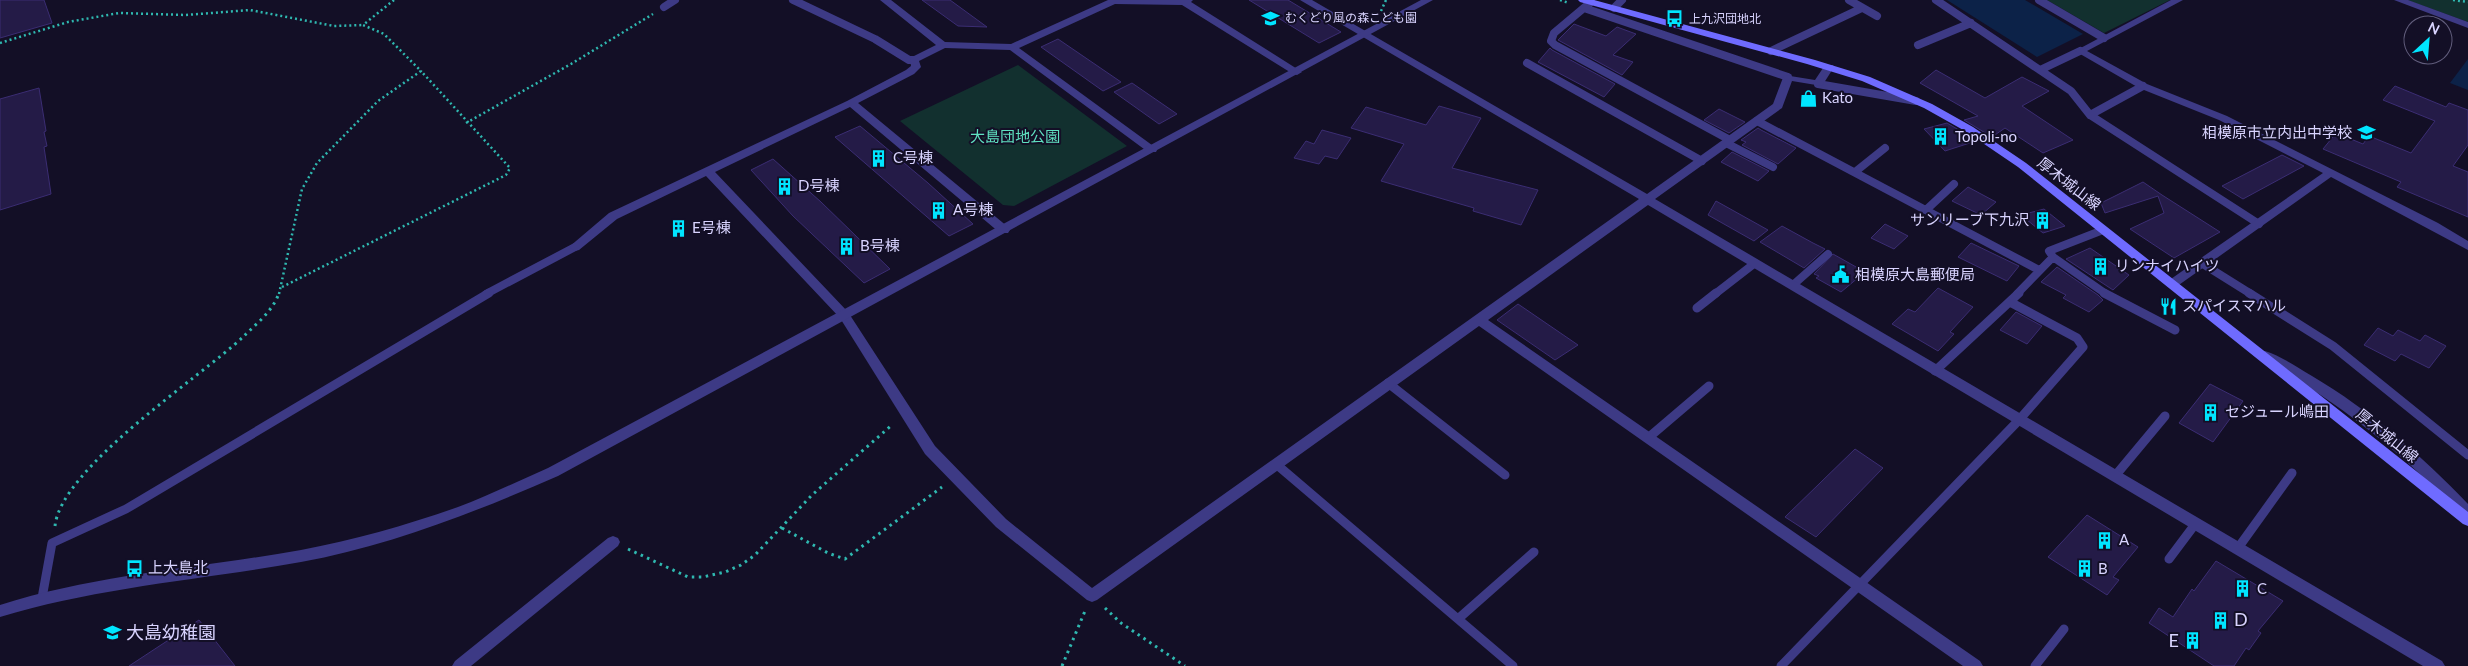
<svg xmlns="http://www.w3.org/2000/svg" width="2468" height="666" font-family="Lato,'Noto Sans JP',sans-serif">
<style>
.green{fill:#12302f}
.water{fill:#0c2248}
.building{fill:#241b47;stroke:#3b2d73}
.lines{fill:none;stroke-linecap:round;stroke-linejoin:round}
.path-far1{stroke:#2fb8b0;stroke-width:2.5;stroke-dasharray:2 3;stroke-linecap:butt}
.path{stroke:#2fb8b0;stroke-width:3;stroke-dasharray:2.5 4.5;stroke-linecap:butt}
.service-far1{stroke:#3d3a85;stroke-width:8}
.service{stroke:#3d3a85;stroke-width:9}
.minor{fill:#3d3a85;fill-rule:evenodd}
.tertiary{fill:#3d3a85;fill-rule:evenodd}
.secondary{fill:#6f6bff;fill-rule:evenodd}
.labels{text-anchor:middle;stroke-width:4;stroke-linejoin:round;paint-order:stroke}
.far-poi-label{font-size:12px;fill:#d9d4ff;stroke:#130f26;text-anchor:start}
.poi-label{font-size:15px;fill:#d9d4ff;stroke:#130f26;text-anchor:start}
.park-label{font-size:15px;fill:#5fe0c0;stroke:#130f26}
.street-label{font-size:15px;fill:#d9d4ff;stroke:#130f26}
.near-poi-label{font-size:18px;fill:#d9d4ff;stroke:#130f26;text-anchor:start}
</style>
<rect width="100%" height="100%" fill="#130f26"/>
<!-- green -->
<path class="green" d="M2047 0H2170L2104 33Z
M2407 0H2468V22Z
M1018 65 1127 146 1014 206 1003 205 900 121Z"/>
<!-- water -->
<path class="water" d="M1947 0H2025L2083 34 2037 57Z
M2468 59V90L2450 83Z"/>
<!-- building -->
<path class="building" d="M0 0H44L52 23 0 38Z
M922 0H950L987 27 958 26Z
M1249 0H1288L1341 32 1319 43Z
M1574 24 1606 36 1617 27 1636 34 1613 55 1633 62 1622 75 1558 40Z
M1058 39 1121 82 1103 91 1041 47Z
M1550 48 1552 50 1615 84 1604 97 1538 62Z
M1936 70 1985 98 2022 77 2049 91 2022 106 2073 140 2043 153 2005 128 1992 137 1964 120 1978 116 1920 83Z
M1132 83 1177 114 1159 124 1114 92Z
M2395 86 2446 107 2449 103 2468 110V145L2453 166 2468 172V217L2397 187 2401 182 2323 149 2336 133 2363 144 2369 136 2411 153 2435 121 2383 100Z
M39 88 46 131 44 132 47 146 44 147 51 194 0 210V99Z
M1439 106 1481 118 1452 168 1538 190 1521 225 1473 211 1474 208 1381 181 1404 144 1351 128 1366 107 1426 125Z
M1719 109 1745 122 1729 133 1704 120Z
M1947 123 1964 133 1976 141 1945 151 1924 129Z
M860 126 928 183 973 224 949 236 835 137Z
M1758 128 1761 130 1796 148 1778 164 1742 145 1746 142 1741 140Z
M1322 130 1351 138 1337 159 1325 156 1319 164 1294 158 1306 141 1314 144Z
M1732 152 1769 171 1758 181 1721 162Z
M2282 155 2304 166 2243 199 2222 186Z
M773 159 821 202 890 269 864 283 793 216 751 170Z
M2143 182 2162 195 2220 232 2174 258 2130 229 2164 213 2158 196 2105 213 2101 203Z
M1968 187 1996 202 1981 215 1952 201Z
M1716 201 1768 230 1754 241 1708 215Z
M2044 209 2065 226 2043 233 2021 215Z
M1885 224 1908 236 1894 249 1871 238Z
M1782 226 1813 243 1825 249 1804 268 1760 242Z
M1971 243 2019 266 2007 281 1958 257Z
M2090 248 2129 275 2113 290 2066 259Z
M1833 254 1865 272 1841 292 1816 278 1819 276 1814 274Z
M2057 267 2098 295 2103 300 2089 312 2063 298 2066 295 2041 282Z
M1938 288 1973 307 1950 332 1954 334 1938 351 1892 324 1908 309 1915 312Z
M1518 304 1578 345 1555 360 1497 320Z
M2016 312 2042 326 2027 344 2000 330Z
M2378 328 2393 336 2398 330 2420 341 2425 335 2446 346 2429 368 2401 354 2395 361 2364 345Z
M2210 384 2243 401 2213 442 2179 423Z
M1855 449 1883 468 1816 537 1785 517Z
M2087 515 2138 547 2113 577 2119 580 2107 595 2048 557Z
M2216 561 2283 601 2258 631 2261 633 2249 650 2246 648 2234 666H2214L2149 623 2159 608 2173 617 2192 589 2194 591Z
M199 620 235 666H129Z"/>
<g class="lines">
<!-- path-far1 -->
<path class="path-far1" d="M1560 0 1569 3
M2453 0 2468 2
M1381 11 1386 0
M0 43 68 22 119 13 186 15 250 10 334 26 363 25
M466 123 571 64 653 14
M282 287 506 175 510 168 421 71
M279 294 302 189 317 163 378 101 421 71 384 34 363 25 394 0"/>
<!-- path -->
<path class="path" d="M55 526C61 468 199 378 243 337 256 324 273 311 279 293
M782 528 828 553 845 559 942 487
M628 549 688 577H703L725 572 741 565 755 555 812 495 893 424
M1105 608 1121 623 1185 666
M1062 666 1085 611"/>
<!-- service-far1 -->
<path class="service-far1" d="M793 0 875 39 909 60H914
M1849 0 1877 16
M1936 0 2071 91 2090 115 2259 224
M2039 0 2104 38
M1591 2 1554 33 1551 41 1555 45 1730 140
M664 7 675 0
M1584 8 1788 77
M1614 8 1622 0
M1918 45 1971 23
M1771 51 1862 8
M1527 63 1702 161
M2040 70 2080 51
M1818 84 1916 101
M2090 115 2143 86
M1757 121 2039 270
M1726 143 1773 167
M1855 172 1885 148
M1926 210 1954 184
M2053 257 2106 294
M2203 264 2251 294
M1793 285 1828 254
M486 294 575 247
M1715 294 1755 263
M2017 294 2053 257 2049 251 2103 230"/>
<!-- service -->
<path class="service" d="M2104 293 2175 330
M2249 293 2333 346 2468 455
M1697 308 1716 293
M1935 371 2019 293
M1388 383 1505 475
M1648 438 1709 386
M1276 464 1513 666
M2115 476 2165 416
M2238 548 2292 473
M2169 559 2196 523
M42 598 52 543 126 509 489 293
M1458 619 1534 552
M1781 666 2019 420 2083 347 2077 338 2010 302
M2035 666 2064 629"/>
<!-- minor -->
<path class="minor" d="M880 0H891L945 42 1011 44 1108 0H1193L1191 2 1302 72 1297 75 1293 74 1182 5 1115 4 1019 48 1156 148 1157 150 1156 152H1148L1010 50 945 48 919 61 921 67 914 74 858 103 1008 227 1010 230 1008 233H1000L850 107 715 172 848 312 935 446 1006 519 1092 588 1639 199 1300 0H1312L1647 194 1773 104 1784 75 1815 80 1825 65H1833L1834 67 1822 86 1792 81 1782 108 1655 199 2442 661 2445 666H2423L1648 205 1488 320 1980 661 1983 666H1963L1479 326 1097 600 1092 602 1087 600 996 527 925 454 840 318 706 176 617 219 579 250 575 251 569 247 609 213 847 101 906 70 911 66 910 58 936 45Z
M2171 0H2183L2087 51 2147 84 2227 116 2438 223 2468 241V250L2331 177 2176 287H2168L2166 284 2168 281 2323 173 2219 120 2139 88 2075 51Z
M2394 0H2408L2468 22V28Z
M2265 351C2281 356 2297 367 2312 376 2371 411 2421 455 2468 504V519L2463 517C2403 453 2338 401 2261 359L2259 356 2261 353Z
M613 536 618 538 620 542 618 546 471 666H452L455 661 608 538Z"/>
<!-- tertiary -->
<path class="tertiary" d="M1421 0H1433L558 476C475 512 390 546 301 562 200 580 98 587 0 617V605C98 574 200 568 301 550 354 540 407 525 458 507 488 496 518 481 548 468Z"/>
<!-- secondary -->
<path class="secondary" d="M1578 0H1594L1815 60 1870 77 1932 104 1973 127 2026 163 2468 512V526L2463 524 2018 167 1965 131 1924 108 1862 81 1807 64 1580 2Z"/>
</g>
<!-- icons -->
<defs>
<symbol id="school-bare" viewBox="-9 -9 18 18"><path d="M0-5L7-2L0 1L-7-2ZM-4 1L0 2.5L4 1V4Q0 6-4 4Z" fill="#00e5ff" stroke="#130f26" stroke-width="2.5" paint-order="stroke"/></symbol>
<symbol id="bus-bare" viewBox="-9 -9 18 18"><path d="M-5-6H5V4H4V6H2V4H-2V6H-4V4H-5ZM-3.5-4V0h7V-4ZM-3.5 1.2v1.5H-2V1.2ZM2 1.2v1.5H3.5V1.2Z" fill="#00e5ff" stroke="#130f26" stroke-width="2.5" paint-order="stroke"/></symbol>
<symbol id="shop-bare" viewBox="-9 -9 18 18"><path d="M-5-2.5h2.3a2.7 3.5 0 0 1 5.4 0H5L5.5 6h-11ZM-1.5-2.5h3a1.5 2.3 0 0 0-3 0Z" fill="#00e5ff" stroke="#130f26" stroke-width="2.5" paint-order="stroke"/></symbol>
<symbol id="building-bare" viewBox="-9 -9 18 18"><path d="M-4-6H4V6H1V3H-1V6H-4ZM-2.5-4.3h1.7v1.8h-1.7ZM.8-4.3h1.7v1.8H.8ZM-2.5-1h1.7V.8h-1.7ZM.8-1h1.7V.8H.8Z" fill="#00e5ff" stroke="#130f26" stroke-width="2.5" paint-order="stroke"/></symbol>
<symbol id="civic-bare" viewBox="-9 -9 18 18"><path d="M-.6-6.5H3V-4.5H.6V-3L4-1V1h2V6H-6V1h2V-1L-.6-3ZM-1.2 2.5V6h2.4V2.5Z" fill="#00e5ff" stroke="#130f26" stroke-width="2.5" paint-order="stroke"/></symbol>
<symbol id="restaurant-bare" viewBox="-9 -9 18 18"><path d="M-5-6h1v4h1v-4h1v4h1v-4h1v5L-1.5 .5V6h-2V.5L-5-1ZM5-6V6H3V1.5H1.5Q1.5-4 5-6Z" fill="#00e5ff" stroke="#130f26" stroke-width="2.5" paint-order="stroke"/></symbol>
</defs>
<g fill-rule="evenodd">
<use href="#school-bare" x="1258" y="6" width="25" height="25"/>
<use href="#bus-bare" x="1662" y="6" width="25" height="25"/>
<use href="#shop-bare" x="1796" y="86" width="25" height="25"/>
<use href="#school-bare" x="2354" y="120" width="25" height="25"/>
<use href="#building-bare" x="1928" y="124" width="25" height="25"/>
<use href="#building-bare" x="866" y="146" width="25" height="25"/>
<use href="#building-bare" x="772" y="174" width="25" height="25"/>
<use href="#building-bare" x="926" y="198" width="25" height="25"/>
<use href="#building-bare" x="2030" y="208" width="25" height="25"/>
<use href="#building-bare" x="666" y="216" width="25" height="25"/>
<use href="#building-bare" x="834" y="234" width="25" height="25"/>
<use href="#building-bare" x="2088" y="254" width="25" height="25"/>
<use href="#civic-bare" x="1828" y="262" width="25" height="25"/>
<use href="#restaurant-bare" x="2156" y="294" width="25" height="25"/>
<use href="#building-bare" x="2198" y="400" width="25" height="25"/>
<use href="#building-bare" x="2092" y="528" width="25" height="25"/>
<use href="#bus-bare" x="122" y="556" width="25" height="25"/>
<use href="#building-bare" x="2072" y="556" width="25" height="25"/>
<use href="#building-bare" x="2230" y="576" width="25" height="25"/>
<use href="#building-bare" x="2208" y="608" width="25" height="25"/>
<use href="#school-bare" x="100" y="620" width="25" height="25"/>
<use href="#building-bare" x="2180" y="628" width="25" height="25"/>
</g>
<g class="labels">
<!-- far-poi labels -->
<g class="far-poi-label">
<text x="1285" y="22">むくどり風の森こども園</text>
<text x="1689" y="23">上九沢団地北</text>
</g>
<!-- poi labels -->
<g class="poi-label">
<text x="1822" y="103">Kato</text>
<text x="2352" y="138" text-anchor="end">相模原市立内出中学校</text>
<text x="1955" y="142">Topoli-no</text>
<text x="893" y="163">C号棟</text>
<text x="798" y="191">D号棟</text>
<text x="953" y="215">A号棟</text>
<text x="2029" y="225" text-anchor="end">サンリーブ下九沢</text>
<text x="692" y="233">E号棟</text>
<text x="860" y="251">B号棟</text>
<text x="2115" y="271">リンナイハイツ</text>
<text x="1855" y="280">相模原大島郵便局</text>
<text x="2182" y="311">スパイスマハル</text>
<text x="2225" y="417">セジュール嶋田</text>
<text x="2119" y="545">A</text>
<text x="148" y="573">上大島北</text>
<text x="2098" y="574">B</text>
<text x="2257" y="594">C</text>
</g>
<!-- park labels -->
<g class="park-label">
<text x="1015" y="142">大島団地公園</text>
</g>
<!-- street labels -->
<g class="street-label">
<text transform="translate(2069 184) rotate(38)" y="5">厚木城山線</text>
<text transform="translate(2387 436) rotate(39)" y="5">厚木城山線</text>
</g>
<!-- near-poi labels -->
<g class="near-poi-label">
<text x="2234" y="626">D</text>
<text x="126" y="639">大島幼稚園</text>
<text x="2179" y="647" text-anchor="end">E</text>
</g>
</g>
<!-- north arrow -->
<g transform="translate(2428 40) rotate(26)"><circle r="24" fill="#130f26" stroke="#625e7d"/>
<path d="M0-4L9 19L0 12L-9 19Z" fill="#00e5ff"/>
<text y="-8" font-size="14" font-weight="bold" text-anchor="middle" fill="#d9d4ff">N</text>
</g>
</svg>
